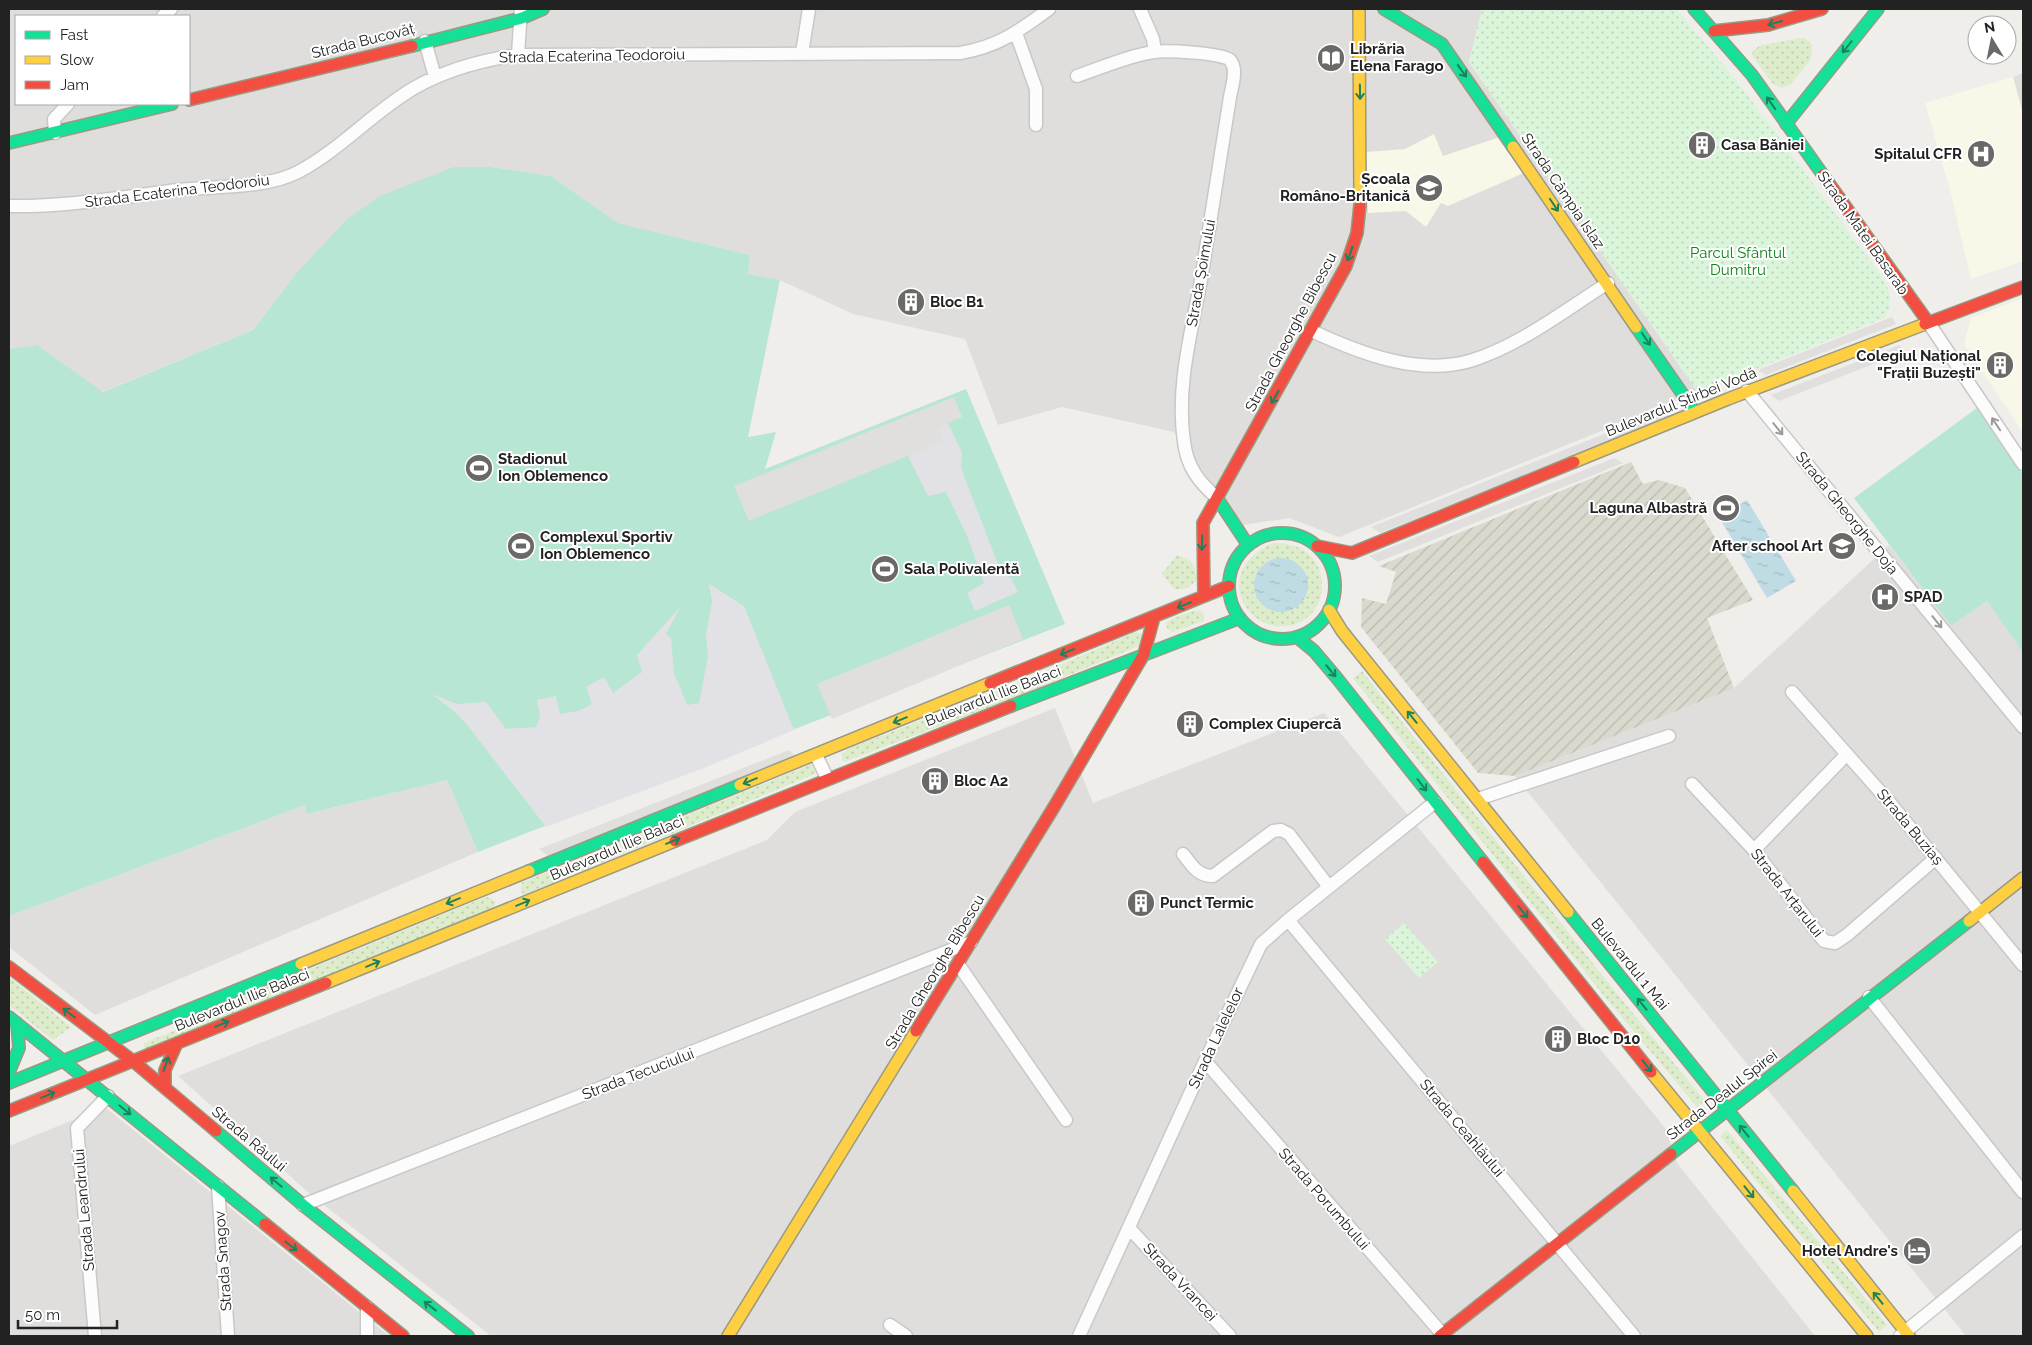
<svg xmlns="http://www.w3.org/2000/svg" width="2032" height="1345" font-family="Raleway,sans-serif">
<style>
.residential{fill:#dfdedc;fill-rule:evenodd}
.education{fill:#f8f7e8}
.construction{fill:url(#construction-furrows)}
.grass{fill:url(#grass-dots);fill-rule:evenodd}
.park{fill:url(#park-dots)}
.pitch{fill:#b7e6d2}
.parking{fill:#e0dfde}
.plaza{fill:#e2e1e5}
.water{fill:url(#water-ripples)}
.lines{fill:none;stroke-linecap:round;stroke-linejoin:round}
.street-casing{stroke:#c9c8c7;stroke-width:15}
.fast-casing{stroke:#999a82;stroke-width:14}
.slow-casing{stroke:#999a82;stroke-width:14}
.jam-casing{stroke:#999a82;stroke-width:14}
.street{stroke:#fdfcfc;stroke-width:12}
.fast{stroke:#16e098;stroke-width:11}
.slow{stroke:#ffcf43;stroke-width:11}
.jam{stroke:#f24e42;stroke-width:11}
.oneway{stroke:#1c815d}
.oneway2{stroke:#9a9a9a}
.labels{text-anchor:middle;stroke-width:4;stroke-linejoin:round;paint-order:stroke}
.street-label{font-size:15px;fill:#222;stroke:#fff}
.poi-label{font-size:15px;font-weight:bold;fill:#222;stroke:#fff;text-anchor:start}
.park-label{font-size:15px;fill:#0c8416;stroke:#fff}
</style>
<defs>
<pattern id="construction-furrows" width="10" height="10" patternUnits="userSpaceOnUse" patternTransform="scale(1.25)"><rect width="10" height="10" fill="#d9d9cd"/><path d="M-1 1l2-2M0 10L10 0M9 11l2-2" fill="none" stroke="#babab0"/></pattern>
<pattern id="grass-dots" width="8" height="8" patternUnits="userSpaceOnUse" patternTransform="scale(1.25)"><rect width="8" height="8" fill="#ddeccb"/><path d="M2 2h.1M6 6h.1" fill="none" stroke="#bdcaae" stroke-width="1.8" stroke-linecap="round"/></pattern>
<pattern id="park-dots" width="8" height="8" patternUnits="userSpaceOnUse" patternTransform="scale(1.25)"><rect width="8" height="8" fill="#daf5da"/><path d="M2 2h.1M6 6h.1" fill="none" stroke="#bbd2bb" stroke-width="1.8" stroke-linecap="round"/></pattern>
<pattern id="water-ripples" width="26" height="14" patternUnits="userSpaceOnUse" patternTransform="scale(1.25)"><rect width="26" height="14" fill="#bfdbe3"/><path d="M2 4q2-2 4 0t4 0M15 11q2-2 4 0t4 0" fill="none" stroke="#a4bcc2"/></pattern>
</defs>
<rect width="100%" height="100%" fill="#f0eeeb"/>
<!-- residential -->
<path class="residential" d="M9 9H1482L1469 62 1698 392 1339 537 1289 518 1243 525 1174 432 1062 407 998 425 965 339 853 314 780 280 748 274 750 255 618 223 551 176 491 167H454L295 275 253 330 102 392 38 346 9 349ZM16 16H189V104H16Z
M2023 73V114L2013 77Z
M1889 545 1951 626 1987 601 2023 653V1336H1966L1515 776 1734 688Z
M1055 708 1093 803 1324 713 1666 1129 1677 1163 1815 1336H491L310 1194 178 1076 767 840 795 812Z
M447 780 478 852 95 1015 9 947V916L305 805 308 814Z
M105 1107 389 1336H9V1146Z"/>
<!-- education -->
<path class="education" d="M2013 77 2023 114V261L1971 279 1951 194 1925 103Z
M1434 134 1443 156 1500 137 1526 172 1448 206 1441 203 1426 227 1406 211 1368 213 1366 152 1405 149Z
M2023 298V433L1964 344 1971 318Z"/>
<!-- construction -->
<path class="construction" d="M1631 462 1643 484 1659 480 1685 488 1753 600 1707 618 1734 688 1515 776 1478 773 1361 627 1362 598 1386 604 1396 572 1379 566Z"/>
<!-- grass -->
<path class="grass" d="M1800 38H1805L1812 44 1811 59 1790 85 1782 88 1773 84 1752 55 1753 51 1759 46Z
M1274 543C1342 542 1334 633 1275 626 1267 624 1258 621 1252 614 1226 587 1242 555 1274 543ZM1270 560 1303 600 1289 610 1254 581 1257 572Z
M1177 555C1192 560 1195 564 1197 579 1190 588 1184 590 1174 589L1162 574Z
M1199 610 1204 615V621L1172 632 1167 628 1166 623C1177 616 1187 612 1199 610Z
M1136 632 1145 635 1141 645 1021 695 844 762 842 759V754L850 748 1037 675Z
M1362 671 1614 990 1705 1101 1697 1107 1605 997 1353 678Z
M815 763 824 770 524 895 521 891V883Z
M486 897 491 898 496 903 492 909 148 1049 144 1047V1043L198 1021 207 1011Z
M9 977 71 1027 53 1040 9 1005Z
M1727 1130 1887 1325 1879 1332 1720 1136Z"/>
<!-- park -->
<path class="park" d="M1482 9H1676L1734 77 1883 278C1890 291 1894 305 1884 318L1698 392 1469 62Z
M1404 923 1438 962 1419 978 1385 939Z"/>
<!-- pitch -->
<path class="pitch" d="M454 167H491L551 176 618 223 750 255 748 274 780 280 748 437 776 432 765 469 966 389 1065 624 478 852 447 780 307 814 305 805 9 916V349L37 345 103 392 253 330 295 275 347 219 380 196Z
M1977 408 2023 475V653L1987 601 1951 626 1854 498Z"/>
<!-- parking -->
<path class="parking" d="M1892 317 1896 324 1766 375 1758 370Z
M1900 345 1904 352 1779 401 1771 395Z
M954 397 962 417 938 427 944 441 749 521 734 486Z
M1659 412 1671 416 1380 533 1371 527Z
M1614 458 1623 463 1378 562 1369 556Z
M1009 605 1023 639 832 719 817 684Z
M789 750 797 758 548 856 539 849Z"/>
<!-- plaza -->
<path class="plaza" d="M948 423 962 453 961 468 996 559 1004 575 1011 578 1018 592 975 611 967 593 984 583 967 536 946 492 928 496 908 456 943 441 938 427Z
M709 584 744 606 794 730 704 768 546 827 468 726 455 712 432 694 457 704 486 702 506 729 536 727 540 716 537 700 556 696 560 714 578 711 592 704 586 687 604 677 613 693 642 672 637 655 681 606 666 634 671 638 674 673 687 705 699 703 708 656 706 635 712 601Z"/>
<!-- water -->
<path class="water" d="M1747 500 1796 581 1767 598 1719 517Z
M1254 585a27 27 0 1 1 54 0a27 27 0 1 1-54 0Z"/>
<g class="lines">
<defs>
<path id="street" d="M1140 9 1153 39 1155 52
M163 16 171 9
M1016 33 1036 89V125
M425 41 435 77
M802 53 809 9
M518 55 521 9
M1077 76C1101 68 1130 55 1154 52 1165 50 1224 53 1230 60 1238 69 1232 86 1230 97 1220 158 1211 220 1201 280 1191 334 1176 387 1184 442 1187 467 1199 482 1217 498
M55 133 54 119 68 104
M9 206C66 207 122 197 178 190 214 186 266 189 298 172 340 150 373 112 414 88 446 70 482 60 518 55L960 53C998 47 1019 31 1049 9
M1928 322 2023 464
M1312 331C1359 353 1420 377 1473 360 1522 344 1565 310 1608 283
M1747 391 2023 727
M1792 692 1891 804 2023 965
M816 755 827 778
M1692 784 1754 850 1824 941 1835 943 1847 935 1936 858
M1478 799 1669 736
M1754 850 1847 754
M1183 854C1192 865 1197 876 1213 876L1273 831 1281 830 1289 834 1329 887
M1288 920 1634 1336
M958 964 1066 1120
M1869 997 2023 1192
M1205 1061 1444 1336
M218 1186 228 1336
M303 1205 971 942
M1129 1228 1230 1336
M367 1307V1336
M890 1325 906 1336
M95 1336 77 1128 108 1096
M1079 1336 1205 1061 1261 944 1288 920 1435 802
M1900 1336 2023 1236"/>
<path id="fast" d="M1384 9 1442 44 1513 147
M1694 9 1752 75 1823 175
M412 46 522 18 543 9
M1786 124 1878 9
M9 143 172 104
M1636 327 1695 412
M1217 498 1248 545
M1229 586a53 53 0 1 1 106 0a53 53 0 1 1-106 0Z
M1297 637 1314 651 1336 677 1483 862
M1011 706 1240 618
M529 871 740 785
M1568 912 1793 1191
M9 1017 265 1224
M9 1072 19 1048 17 1023
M9 1083 301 964
M216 1131 303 1205 468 1336
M1671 1154 1969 921"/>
<path id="slow" d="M1359 9 1360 205
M1513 147 1636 327
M1574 462 1728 399 1925 324
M1329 610 1342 631 1568 912
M740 785 990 683
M1969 921 2023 878
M301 964 529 871
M326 983 675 841
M1651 1072 1867 1336
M1793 1191 1909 1336
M728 1336 916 1031"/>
<path id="jam" d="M1714 31 1768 25 1822 9
M189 100 412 46
M1823 175 1928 322
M1925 324 2023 287
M1317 546 1352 553 1574 462
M1204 596 1203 523 1346 266 1357 233 1360 205
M990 683 1229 586
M675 841 1011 706
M1483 862 1651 1072
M9 967 133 1061 216 1131
M916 1031 1054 807 1144 654 1154 617
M165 1088V1070L177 1043
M9 1111 326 983
M265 1224 403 1336
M1440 1336 1671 1154"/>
</defs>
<!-- street casing -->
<use href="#street" class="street-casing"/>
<!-- fast casing -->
<use href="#fast" class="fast-casing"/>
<!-- slow casing -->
<use href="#slow" class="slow-casing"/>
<!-- jam casing -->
<use href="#jam" class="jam-casing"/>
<!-- street -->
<use href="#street" class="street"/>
<!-- fast -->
<use href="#fast" class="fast"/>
<!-- slow -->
<use href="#slow" class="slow"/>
<!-- jam -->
<use href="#jam" class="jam"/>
</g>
<!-- one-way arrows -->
<defs><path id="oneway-shaft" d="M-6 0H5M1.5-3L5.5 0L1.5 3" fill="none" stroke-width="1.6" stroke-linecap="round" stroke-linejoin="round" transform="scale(1.25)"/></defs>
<g class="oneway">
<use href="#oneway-shaft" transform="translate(1775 23) rotate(164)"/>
<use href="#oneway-shaft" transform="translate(1847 47) rotate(129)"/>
<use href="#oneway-shaft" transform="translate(1462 71) rotate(55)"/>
<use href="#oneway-shaft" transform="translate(1360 92) rotate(89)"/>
<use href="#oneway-shaft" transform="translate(1771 103) rotate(-125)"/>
<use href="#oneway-shaft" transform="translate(1554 205) rotate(56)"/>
<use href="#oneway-shaft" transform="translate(1350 254) rotate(109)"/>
<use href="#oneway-shaft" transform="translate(1646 339) rotate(56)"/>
<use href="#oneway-shaft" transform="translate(1275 397) rotate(119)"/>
<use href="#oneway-shaft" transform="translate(1202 543) rotate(92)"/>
<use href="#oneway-shaft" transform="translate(1184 605) rotate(158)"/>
<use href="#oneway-shaft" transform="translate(1067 652) rotate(158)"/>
<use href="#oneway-shaft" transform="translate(1331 671) rotate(50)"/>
<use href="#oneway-shaft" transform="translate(1412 717) rotate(-129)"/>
<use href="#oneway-shaft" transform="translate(900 720) rotate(158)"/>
<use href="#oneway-shaft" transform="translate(750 781) rotate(158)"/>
<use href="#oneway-shaft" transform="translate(1422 785) rotate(52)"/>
<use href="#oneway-shaft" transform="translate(673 841) rotate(-23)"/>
<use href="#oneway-shaft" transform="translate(453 901) rotate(158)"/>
<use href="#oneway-shaft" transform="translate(523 903) rotate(-23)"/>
<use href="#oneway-shaft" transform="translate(1523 912) rotate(51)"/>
<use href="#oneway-shaft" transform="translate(373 964) rotate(-22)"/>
<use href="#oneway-shaft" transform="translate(1642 1004) rotate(-129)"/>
<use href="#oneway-shaft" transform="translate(69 1013) rotate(-143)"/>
<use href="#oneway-shaft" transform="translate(222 1024) rotate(-22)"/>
<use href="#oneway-shaft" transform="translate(166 1064) rotate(-70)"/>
<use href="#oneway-shaft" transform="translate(1647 1066) rotate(51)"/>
<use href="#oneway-shaft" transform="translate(48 1095) rotate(-22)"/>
<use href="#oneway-shaft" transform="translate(125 1110) rotate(39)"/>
<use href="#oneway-shaft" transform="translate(1744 1131) rotate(-129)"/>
<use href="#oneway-shaft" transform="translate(276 1182) rotate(-140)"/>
<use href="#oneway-shaft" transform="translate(1749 1192) rotate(51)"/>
<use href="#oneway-shaft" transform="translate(291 1246) rotate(39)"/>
<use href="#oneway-shaft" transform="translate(1878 1298) rotate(-129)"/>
<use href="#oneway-shaft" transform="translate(430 1306) rotate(-142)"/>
</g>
<g class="oneway2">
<use href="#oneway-shaft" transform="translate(1996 424) rotate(-124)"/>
<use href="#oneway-shaft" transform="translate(1778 429) rotate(51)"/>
<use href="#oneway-shaft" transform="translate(1937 622) rotate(51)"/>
</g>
<!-- icons -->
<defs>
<symbol id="library-disc" viewBox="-11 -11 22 22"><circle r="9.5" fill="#6a6968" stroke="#fff"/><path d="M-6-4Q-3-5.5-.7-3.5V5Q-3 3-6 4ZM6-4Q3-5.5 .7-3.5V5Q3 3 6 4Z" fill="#fff"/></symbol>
<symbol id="building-disc" viewBox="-11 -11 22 22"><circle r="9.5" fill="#6a6968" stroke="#fff"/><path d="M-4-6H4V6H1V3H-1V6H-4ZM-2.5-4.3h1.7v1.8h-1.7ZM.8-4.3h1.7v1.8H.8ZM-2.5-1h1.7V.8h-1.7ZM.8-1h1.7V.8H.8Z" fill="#fff"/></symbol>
<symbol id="hospital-disc" viewBox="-11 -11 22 22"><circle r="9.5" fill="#6a6968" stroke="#fff"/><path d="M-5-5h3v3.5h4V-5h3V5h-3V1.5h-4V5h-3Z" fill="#fff"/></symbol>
<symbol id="school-disc" viewBox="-11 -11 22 22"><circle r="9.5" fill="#6a6968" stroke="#fff"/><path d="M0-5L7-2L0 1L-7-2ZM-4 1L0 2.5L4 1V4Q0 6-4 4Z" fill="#fff"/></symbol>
<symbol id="stadium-disc" viewBox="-11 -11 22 22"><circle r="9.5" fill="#6a6968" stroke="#fff"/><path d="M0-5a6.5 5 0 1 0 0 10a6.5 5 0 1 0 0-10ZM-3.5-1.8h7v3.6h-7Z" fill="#fff"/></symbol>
<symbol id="hotel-disc" viewBox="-11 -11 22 22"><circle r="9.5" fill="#6a6968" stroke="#fff"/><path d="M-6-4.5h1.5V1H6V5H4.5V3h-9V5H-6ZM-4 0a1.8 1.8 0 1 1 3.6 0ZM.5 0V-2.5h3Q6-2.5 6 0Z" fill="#fff"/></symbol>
</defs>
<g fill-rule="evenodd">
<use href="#library-disc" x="1315" y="42" width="32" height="32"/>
<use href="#building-disc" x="1686" y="129" width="32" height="32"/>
<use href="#hospital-disc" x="1965" y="138" width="32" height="32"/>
<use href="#school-disc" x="1413" y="172" width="32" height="32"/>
<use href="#building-disc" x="895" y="286" width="32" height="32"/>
<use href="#building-disc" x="1984" y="349" width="32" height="32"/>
<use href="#stadium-disc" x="463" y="452" width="32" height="32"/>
<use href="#stadium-disc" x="1710" y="492" width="32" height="32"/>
<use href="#stadium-disc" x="505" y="530" width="32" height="32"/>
<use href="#school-disc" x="1826" y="530" width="32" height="32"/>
<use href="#stadium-disc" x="869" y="553" width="32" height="32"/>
<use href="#hospital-disc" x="1869" y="581" width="32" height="32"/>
<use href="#building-disc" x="1174" y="708" width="32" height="32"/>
<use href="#building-disc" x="919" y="765" width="32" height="32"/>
<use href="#building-disc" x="1125" y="887" width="32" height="32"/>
<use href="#building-disc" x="1542" y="1023" width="32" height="32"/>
<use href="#hotel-disc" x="1901" y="1235" width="32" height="32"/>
</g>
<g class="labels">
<!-- street labels -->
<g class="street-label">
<text transform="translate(363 41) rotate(-14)" y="5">Strada Bucovăț</text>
<text transform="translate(592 56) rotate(-1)" y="5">Strada Ecaterina Teodoroiu</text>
<text transform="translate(177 191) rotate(-7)" y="5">Strada Ecaterina Teodoroiu</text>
<text transform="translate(1563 191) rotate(56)" y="5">Strada Câmpia Islaz</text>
<text transform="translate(1863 233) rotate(55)" y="5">Strada Matei Basarab</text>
<text transform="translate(1201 273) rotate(-80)" y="5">Strada Șoimului</text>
<text transform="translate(1291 332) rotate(-62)" y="5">Strada Gheorghe Bibescu</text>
<text transform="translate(1681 402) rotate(-22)" y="5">Bulevardul Știrbei Vodă</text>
<text transform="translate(1847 513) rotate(51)" y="5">Strada Gheorghe Doja</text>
<text transform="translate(993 696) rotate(-21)" y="5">Bulevardul Ilie Balaci</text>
<text transform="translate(1910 827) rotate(50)" y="5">Strada Buziaș</text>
<text transform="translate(617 848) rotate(-23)" y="5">Bulevardul Ilie Balaci</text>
<text transform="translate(1787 893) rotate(52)" y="5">Strada Arțarului</text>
<text transform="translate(1630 964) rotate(51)" y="5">Bulevardul 1 Mai</text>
<text transform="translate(935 972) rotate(-59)" y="5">Strada Gheorghe Bibescu</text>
<text transform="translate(242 1000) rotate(-22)" y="5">Bulevardul Ilie Balaci</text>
<text transform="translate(1216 1038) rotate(-65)" y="5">Strada Lalelelor</text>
<text transform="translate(638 1074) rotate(-21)" y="5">Strada Tecuciului</text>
<text transform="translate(1722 1095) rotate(-38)" y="5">Strada Dealul Spirei</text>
<text transform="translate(1462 1128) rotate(50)" y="5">Strada Ceahlăului</text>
<text transform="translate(249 1139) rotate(40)" y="5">Strada Râului</text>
<text transform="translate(1324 1199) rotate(49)" y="5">Strada Porumbului</text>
<text transform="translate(84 1210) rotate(-95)" y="5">Strada Leandrului</text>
<text transform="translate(223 1261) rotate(-94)" y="5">Strada Snagov</text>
<text transform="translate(1180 1282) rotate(47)" y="5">Strada Vrancei</text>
</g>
<!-- poi labels -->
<g class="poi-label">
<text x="1350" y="54">Librăria<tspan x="1350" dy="17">Elena Farago</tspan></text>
<text x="1721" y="150">Casa Băniei</text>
<text x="1962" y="159" text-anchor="end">Spitalul CFR</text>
<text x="1410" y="184" text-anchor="end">Școala<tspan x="1410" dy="17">Româno-Britanică</tspan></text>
<text x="930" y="307">Bloc B1</text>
<text x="1981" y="361" text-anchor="end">Colegiul Național<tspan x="1981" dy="17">"Frații Buzești"</tspan></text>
<text x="498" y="464">Stadionul<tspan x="498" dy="17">Ion Oblemenco</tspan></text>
<text x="1707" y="513" text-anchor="end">Laguna Albastră</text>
<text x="540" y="542">Complexul Sportiv<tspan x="540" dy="17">Ion Oblemenco</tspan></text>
<text x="1823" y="551" text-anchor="end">After school Art</text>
<text x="904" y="574">Sala Polivalentă</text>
<text x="1904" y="602">SPAD</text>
<text x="1209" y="729">Complex Ciupercă</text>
<text x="954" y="786">Bloc A2</text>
<text x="1160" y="908">Punct Termic</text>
<text x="1577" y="1044">Bloc D10</text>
<text x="1898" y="1256" text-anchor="end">Hotel Andre's</text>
</g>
<!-- park labels -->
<g class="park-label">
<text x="1738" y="258">Parcul Sfântul<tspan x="1738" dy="17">Dumitru</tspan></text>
</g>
</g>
<!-- border -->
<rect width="2032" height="1345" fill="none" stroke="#222222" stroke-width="20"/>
<!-- legend -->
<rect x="15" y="15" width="175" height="90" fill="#ffffff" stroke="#a7a7a7"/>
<rect x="25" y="31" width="25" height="8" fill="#16e098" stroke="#a7a7a7"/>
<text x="60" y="40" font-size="15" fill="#222222">Fast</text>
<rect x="25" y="56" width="25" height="8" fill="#ffcf43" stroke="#a7a7a7"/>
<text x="60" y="65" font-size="15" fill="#222222">Slow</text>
<rect x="25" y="81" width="25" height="8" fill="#f24e42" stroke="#a7a7a7"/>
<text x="60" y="90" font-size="15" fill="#222222">Jam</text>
<!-- north arrow -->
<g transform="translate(1992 40) rotate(350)"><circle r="24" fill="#ffffff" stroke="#a7a7a7"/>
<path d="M0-4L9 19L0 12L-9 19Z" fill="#6a6968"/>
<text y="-8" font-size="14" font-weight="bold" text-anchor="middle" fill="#222222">N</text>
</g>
<!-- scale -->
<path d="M18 1320v8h99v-8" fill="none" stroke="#222222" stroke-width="2.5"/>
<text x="25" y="1320" font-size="15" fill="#222222" stroke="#ffffff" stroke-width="4" paint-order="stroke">50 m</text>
</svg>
